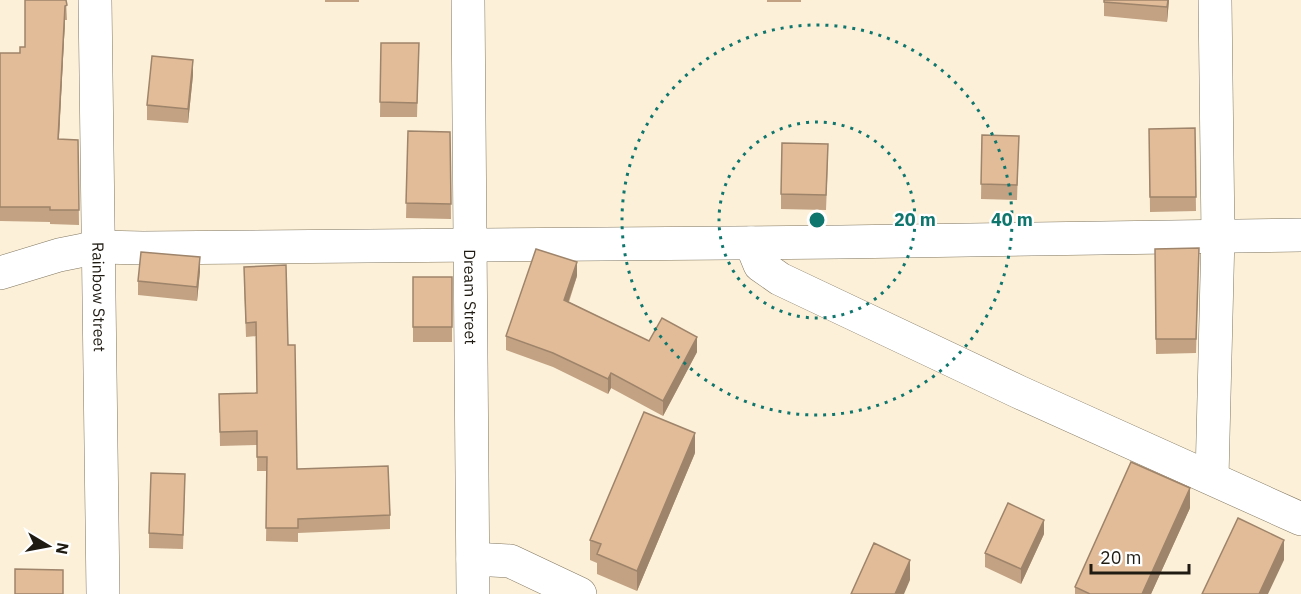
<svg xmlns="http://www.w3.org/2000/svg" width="1301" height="594" font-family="'IBM Plex Sans',sans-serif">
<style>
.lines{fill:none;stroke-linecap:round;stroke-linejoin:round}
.minor-casing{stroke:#807660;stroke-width:34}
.minor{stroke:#fff;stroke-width:33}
.wall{fill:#c2a283}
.shaded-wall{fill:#9e846a}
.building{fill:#e2bc98;stroke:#9e846a;stroke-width:1.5}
.ring{fill:none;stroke:#0f766e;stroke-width:3;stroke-dasharray:3 6}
.labels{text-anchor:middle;stroke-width:4.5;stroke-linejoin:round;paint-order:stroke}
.street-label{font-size:16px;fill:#1f1b12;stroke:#fff}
.centre{fill:#0f766e;stroke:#fff;stroke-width:3}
.ring-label{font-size:18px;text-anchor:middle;font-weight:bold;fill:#0f766e;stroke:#fff;stroke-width:4.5;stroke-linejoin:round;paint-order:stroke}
</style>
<rect width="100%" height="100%" fill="#fcf0d8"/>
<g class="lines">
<defs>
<g id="minor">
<path id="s1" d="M95 0 103 594"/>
<path id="s2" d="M468 0 473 594"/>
<path d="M751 243 760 265 780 279 1019 392 1301 519"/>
<path d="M0 273 59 255 99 247 143 248 841 242 1301 235"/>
<path d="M1212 478 1218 235 1215 0"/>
<path d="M473 559 510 561 580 594"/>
</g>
</defs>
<!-- minor casing -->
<use href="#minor" class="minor-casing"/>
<!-- minor -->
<use href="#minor" class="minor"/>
</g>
<!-- wall -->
<path class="wall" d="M66 0 67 20H65L59 139 78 140 79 225 50 224V222L0 221V53H20Z
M325 0H359V2H325Z
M767 0H801V2H767Z
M1104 0H1169L1167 22 1104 16Z
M381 43H419L417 117H380Z
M193 75 188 123 147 120V105Z
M1195 128 1196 211 1150 212 1149 129Z
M408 131 450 132 451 219 406 218Z
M982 135 1019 136 1017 200 981 199Z
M828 159 826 210 781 209V194Z
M1199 248 1196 353 1156 354 1155 249Z
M200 271 197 301 138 295V281Z
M577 276 569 302 649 341 697 352 663 416 611 388 608 394 553 367 506 350V336Z
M413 277H452V342H413Z
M244 281 288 345 297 469 390 515V529L298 533V542L266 541 267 471H257V445L220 446 219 394 257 393 256 336 246 337Z
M695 453 637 591 597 574V563L590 560V540Z
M185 489 183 549 149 548V533Z
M1190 508 1151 594H1075V587Z
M1044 534 1021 584 985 567V553Z"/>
<!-- shaded-wall -->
<path class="shaded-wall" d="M1168 0H1169L1167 22V7Z
M65 6V20L58 154V139Z
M193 60V75L188 123V109Z
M200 257V271L197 301V287Z
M577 262V276L564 314V300Z
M697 337V352L663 416V401Z
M611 373V388L608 394V379Z
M695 433V453L637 591V571Z
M1190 488V508L1151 594H1142Z
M1044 520V534L1021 584V569Z
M1284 540V560L1268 594H1259Z
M910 560V580L904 594H895Z"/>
<!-- building -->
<path class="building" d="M25 0H66L67 5 65 6 58 139 78 140 79 210H50V207H0V53H20V47H25Z
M1104 0H1168L1167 7 1104 2Z
M381 43H419L417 103 380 102Z
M152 56 193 60 188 109 147 105Z
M1195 128 1196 197H1150L1149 129Z
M408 131 450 132 451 204 406 203Z
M982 135 1019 136 1017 185 981 184Z
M782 143 828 144 826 195 781 194Z
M1199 248 1196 339H1156L1155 249Z
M536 249 577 262 564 300 649 341 662 318 697 337 663 401 611 373 608 379 553 353 506 336Z
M141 252 200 257 197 287 138 281Z
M286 265 288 345H295L297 469 388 466 390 515 298 519V528H266L267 457H257V431L220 432 219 394 257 393 256 322 246 323 244 267Z
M413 277H452V327H413Z
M644 412 695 433 637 571 597 554 601 544 590 540Z
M1131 462 1190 488 1142 594H1090L1075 587Z
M151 473 185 474 183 535 149 533Z
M1008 503 1044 520 1021 569 985 553Z
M1238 518 1284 540 1259 594H1202Z
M874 543 910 560 895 594H851Z
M15 569 63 570V594H15Z"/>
<!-- distance rings -->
<g class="ring">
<circle cx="817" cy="220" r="98"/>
<circle cx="817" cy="220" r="195"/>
</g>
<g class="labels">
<!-- street labels -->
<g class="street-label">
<text dy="6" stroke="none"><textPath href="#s1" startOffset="297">Rainbow Street</textPath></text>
<text dy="6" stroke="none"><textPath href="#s2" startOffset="297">Dream Street</textPath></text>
</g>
</g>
<circle cx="817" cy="220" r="9" class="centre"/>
<g class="ring-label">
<text x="915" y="226">20 m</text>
<text x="1012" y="226">40 m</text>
</g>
<!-- north arrow -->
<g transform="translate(48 546) rotate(100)" stroke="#ffffff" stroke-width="4.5" paint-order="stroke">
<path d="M0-4.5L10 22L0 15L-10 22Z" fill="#1f1b12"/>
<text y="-9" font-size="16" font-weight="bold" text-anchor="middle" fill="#1f1b12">N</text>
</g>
<!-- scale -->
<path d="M1091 564v9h98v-9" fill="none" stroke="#1f1b12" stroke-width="3"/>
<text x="1100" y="564" font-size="18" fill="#1f1b12" stroke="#ffffff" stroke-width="4.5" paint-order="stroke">20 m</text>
</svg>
